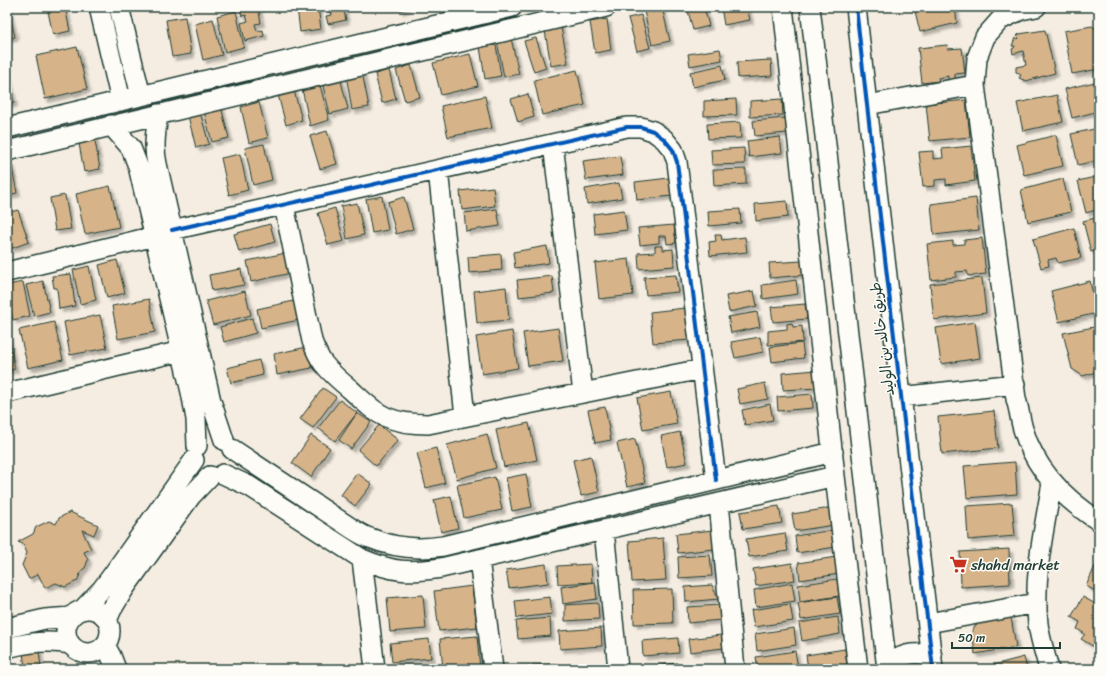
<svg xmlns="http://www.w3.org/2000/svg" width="1106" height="676" font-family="Sriracha,'Playpen Sans Arabic',sans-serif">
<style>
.building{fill:#d7b389;stroke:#1f3d34;filter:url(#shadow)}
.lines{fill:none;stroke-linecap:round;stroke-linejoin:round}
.minor-casing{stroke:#1f3d34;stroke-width:22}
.minor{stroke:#fdfcf7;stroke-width:19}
.cycleway-casing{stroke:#fdfcf7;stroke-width:6}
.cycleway{stroke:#0057b8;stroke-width:4}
.labels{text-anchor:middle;stroke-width:3;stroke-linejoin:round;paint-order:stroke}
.street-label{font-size:15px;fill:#1f3d34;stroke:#fdfcf7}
.poi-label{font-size:15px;fill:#1f3d34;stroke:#fdfcf7;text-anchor:start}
</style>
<defs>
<filter id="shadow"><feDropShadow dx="3.5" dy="3.5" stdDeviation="1" flood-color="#0004"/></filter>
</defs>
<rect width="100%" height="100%" fill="#f5ede1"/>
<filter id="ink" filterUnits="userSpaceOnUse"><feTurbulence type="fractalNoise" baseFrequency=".025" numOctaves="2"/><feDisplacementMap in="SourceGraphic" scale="8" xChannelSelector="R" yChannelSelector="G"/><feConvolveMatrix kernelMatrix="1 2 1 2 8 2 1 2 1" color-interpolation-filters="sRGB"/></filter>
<g filter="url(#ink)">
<!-- building -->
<path class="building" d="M7 7H8L15 37 7 39Z
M47 7H65L70 31 53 35Z
M244 7H258L261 23 255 24 257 31 263 30 264 36 245 41 241 23 248 21 246 15 242 16 240 8Z
M297 7H318L321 29 300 32Z
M326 7H343L346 20 328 24 326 16 332 15 331 10 326 11Z
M399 7H409L400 11Z
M643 7H662L670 41 652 45Z
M687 7H704L709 26 693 30Z
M721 7H747L750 20 724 25Z
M914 7H955L957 23 920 32Z
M236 11 244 47 225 52 217 16Z
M641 15 650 48 637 51 628 18Z
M185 17 191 54 172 57 166 20Z
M213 19 222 55 203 60 195 24Z
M607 19 611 50 595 53 590 22Z
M560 22 568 63 551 66 544 25Z
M1092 26 1099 31V69L1072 74 1064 31Z
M1045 30 1055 73 1026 81 1019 78 1021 75 1016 72V67L1026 65 1023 51 1013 54 1012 49 1014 48 1015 46H1012L1015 38 1018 39 1019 38 1017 36 1019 34Z
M511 38 519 74 504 77 497 41Z
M536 38 546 68 534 72 524 41Z
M496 45 501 76 485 79 480 47Z
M947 45 948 49 962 48 965 73 955 74V79L948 80V76L938 78 939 81 922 83 918 48Z
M77 47 87 89 45 99 36 56Z
M720 49 722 60 690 66 688 54Z
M470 54 478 86 441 95 433 63Z
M771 60 772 76 738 78 737 62Z
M411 65 420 97 405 101 396 70Z
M722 65 725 80 693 87 690 72Z
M389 70 396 99 382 103 375 74Z
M577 70 585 105 542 115 534 80Z
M7 72 14 103 7 105Z
M362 72 369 107 352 110 346 75Z
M340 77 348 109 330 114 322 82Z
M1099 81V111L1072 118 1065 89Z
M320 85 329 120 310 126 302 89Z
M293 87 302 120 286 125 277 91Z
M528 94 534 117 518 122 511 99Z
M1057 95 1063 122 1023 131 1017 103Z
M485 96 492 128 448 137 441 106Z
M736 99 737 115 704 116V101Z
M782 99 783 115 750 117V101Z
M966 100 970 137 930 141 926 104Z
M259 102 268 138 249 143 241 107Z
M220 103 229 138 212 142 203 108Z
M200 112 209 144 196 148 188 116Z
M785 118 787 133 755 136 753 121Z
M740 122 741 138 708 139 707 124Z
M1099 128V160L1078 165 1071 134Z
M327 131 337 164 320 169 310 136Z
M94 135 100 169 84 172 78 138Z
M1056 135 1063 166 1024 175 1017 145Z
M780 137 782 153 749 157 747 141Z
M264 144 272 180 253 185 245 148Z
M971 146 975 181 946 185V179L935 180V186L923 187 919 152 933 151V159L943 158 942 149Z
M744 148 745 164 712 165 711 150Z
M240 154 248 190 229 195 221 158Z
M620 156 623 175 586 180 583 161Z
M11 163 17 193 7 195V164Z
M746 169V184L714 186 713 170Z
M1099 176V209L1086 213 1078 181Z
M669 178 671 196 637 200 635 182Z
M1063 179 1071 212 1028 222 1021 190Z
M619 183 622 198 587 204 585 189Z
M110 186 119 227 85 234 76 194Z
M493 187 495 206 462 210 460 191Z
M65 195 71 229 55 231 50 198Z
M382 196 388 230 372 233 366 199Z
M404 197 413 229 396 234 388 202Z
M976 198 979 230 934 235 931 204Z
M787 201 788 217 756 221 755 204Z
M357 203 364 235 347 239 341 206Z
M335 208 344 241 328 245 318 213Z
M497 209 500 226 466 231 464 213Z
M740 209 741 223 709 226 708 211Z
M18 210 29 242 10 249 7 241V213Z
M624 210 627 230 595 234 593 214Z
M1099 217V250L1091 252 1083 221Z
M270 224 275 242 239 252 234 234Z
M674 225 676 243 667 244 666 236H659V243L640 245 638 228Z
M1074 228 1081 258 1058 263 1056 258 1048 260 1049 266 1041 268 1033 239Z
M715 235H721L722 240 745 237 747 252 710 256 709 242 716 241Z
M982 238 986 274 968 276 967 271 956 272V277L931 280 927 244 953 241V245L964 244V240Z
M547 246 549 263 515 268 513 252Z
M655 246H663V250L673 249 674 266 639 269 638 253 655 252Z
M286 253 291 273 251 282 247 261Z
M501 254 502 270 469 273 468 257Z
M629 259 633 295 599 299 595 263Z
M117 260 125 293 107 298 99 265Z
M802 261 804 275 770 278 769 263Z
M89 266 96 300 80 304 73 270Z
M241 269 244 285 212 291 209 275Z
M71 274 75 306 59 309 57 288H54L52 276Z
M676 275 678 292 646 295 644 277Z
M552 276 554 293 519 297 517 280Z
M982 278 986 313 934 320 930 284Z
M796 280 798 294 763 299 762 285Z
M43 281 50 312 34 316 26 285Z
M1090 281 1097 313 1059 322 1051 291Z
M23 282 30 316 13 320 7 290V285Z
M506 287 509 320 477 323 474 291Z
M245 291 251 315 213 325 206 301Z
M754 291 757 306 729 312 726 296Z
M149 299 155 332 118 339 112 306Z
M294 301 299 320 261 328 257 309Z
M805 304 807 319 773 322 771 307Z
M685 308 689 340 653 343 650 312Z
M757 312 760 327 731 333 728 317Z
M100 315 107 348 70 355 64 322Z
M252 318 256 333 224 342 220 327Z
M54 322 63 360 28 368 19 330Z
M975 322 980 358 941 364 936 328Z
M792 323 793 327 802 326 803 342 768 345V331L787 329V324Z
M1099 326V371L1083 376 1072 369 1063 333Z
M558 328 563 361 528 366 523 333Z
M512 331 518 368 482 374 476 337Z
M7 336H8L15 369 7 371Z
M760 337 763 352 735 358 731 342Z
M802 343 804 358 772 362 770 347Z
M307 347 312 368 277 375 274 354Z
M259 360 263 375 231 383 227 368Z
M816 370 817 388 783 390 782 373Z
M765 383 768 399 740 404 737 389Z
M323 388 336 397 313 428 300 419Z
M671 392 677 424 643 430 637 398Z
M812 394 813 408 778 411 777 397Z
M340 400 357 413 335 441 318 428Z
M770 404 773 420 745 425 742 410Z
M605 407 611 440 595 443 588 410Z
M994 411 998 448 942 454 938 417Z
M357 413 371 422 351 449 339 440Z
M529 423 537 460 504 467 496 430Z
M379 425 398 440 376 466 358 450Z
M680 432 687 463 667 467 661 436Z
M487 434 496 468 457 479 447 445Z
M311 435 330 448 311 477 292 463Z
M635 439 645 483 627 487 617 443Z
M436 448 445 483 426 488 417 453Z
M591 456 599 492 581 496 573 460Z
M1015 462 1017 494 967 498 964 466Z
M357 473 372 484 355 506 341 495Z
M526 474 532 507 512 511 506 478Z
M495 477 502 510 464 518 457 485Z
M451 496 458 528 441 532 434 500Z
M1012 503 1015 536 968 540 966 506Z
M779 506 782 523 743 529 740 512Z
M831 508 834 525 795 531 792 514Z
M70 512 98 525 94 535 82 530 91 549 84 552 88 560 85 568 82 570 77 581 65 587 56 583 45 588 38 574 29 579 22 565 27 553 23 544 18 542 33 534 36 527 49 521 56 524 59 518Z
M713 530 714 549 678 553 676 534Z
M833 530 836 547 797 553 795 536Z
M785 533 788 551 749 557 746 539Z
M663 538 666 580 632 582 629 541Z
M1009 549 1010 584 961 587 960 552Z
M710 555 712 576 679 578 678 557Z
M836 557 839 574 800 580 798 563Z
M1099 558V593L1086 586Z
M792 563 795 580 756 586 753 569Z
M546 564 548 583 509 588 506 570Z
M591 564 592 582 558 584 557 566Z
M837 579 839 596 800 602 798 585Z
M595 582 597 599 563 604 561 587Z
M792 583 795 601 756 607 754 590Z
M712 585 718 599 686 602 685 587Z
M472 586 477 627 439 631 434 591Z
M672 589 673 623 634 624 633 590Z
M423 595 426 629 390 632 387 598Z
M550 597 552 614 517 618 515 601Z
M837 597 840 614 801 620 798 603Z
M1083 597 1099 606V650L1081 639 1085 634 1077 629 1080 622 1071 617Z
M598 603 599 619 565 621V605Z
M790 604 793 621 754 627 751 610Z
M720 605 721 620 688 623 687 607Z
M838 617 840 634 802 641 799 623Z
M1011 617 1016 647 975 654 972 630 981 619Z
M550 618 551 636 518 639 516 621Z
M601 628 602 646 560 649 559 631Z
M794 628 796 645 757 651 755 634Z
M721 635 723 648 690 652 688 639Z
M477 636 480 669H443L440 639Z
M678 638 679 653 643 656 642 641Z
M429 639 431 658 392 662 390 643Z
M845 649 847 666 827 669H808L806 655Z
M39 650 41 669H25L23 652Z
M795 651 798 668 758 669 756 657Z
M1024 657 1027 669H978Z
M677 663 678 669H645V667Z
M556 664V669H518V666Z
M433 666V669H397V668Z"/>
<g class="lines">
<defs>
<path id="minor" d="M99 7 121 101
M119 7 141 96
M783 7 835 476 858 669
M810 7 887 669
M856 7 867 105 933 669
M1036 7 1021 10 1000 20 985 37 977 58 975 85 1016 399C1019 408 1020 419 1023 429 1035 469 1064 499 1099 521
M867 105 975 85
M158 114C156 131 153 147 157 164L211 401 224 440
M111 125 131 148 138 166 191 392 196 419 197 446
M7 128 512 7
M553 144 583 393
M7 151 606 7
M438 170 465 416
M284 205 312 341C315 349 318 356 323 363 331 373 340 381 350 389 361 399 372 411 386 417 400 423 414 424 428 424L702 369
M172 230 627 127H641L653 131 664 139 673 150 677 162 716 480
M7 272 155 236
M7 393 181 351
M901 397 1015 384
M232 449 351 528C357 532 363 536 370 538 394 548 418 550 443 546L833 452
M223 474 249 486 362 559C393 572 408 573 441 568L835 476
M719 503 735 669
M604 530 618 669
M362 559 375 669
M479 559 493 669
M66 631a22 22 0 1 1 44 0a22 22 0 1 1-44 0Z
M82 610 102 589 111 577 194 460
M107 620 112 609 124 589 183 507 191 496 210 476
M928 623 1037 603
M7 628 45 619 71 617
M105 645 111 656 116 669
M7 648C29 642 48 640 70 644
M886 667C901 654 913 651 932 656
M1049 669C1045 654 1040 639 1038 624 1033 576 1044 530 1052 483"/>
</defs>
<!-- minor casing -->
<use href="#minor" class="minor-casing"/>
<!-- minor -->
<use href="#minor" class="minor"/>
<defs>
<path id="cycleway" d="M856 7 867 105 933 669
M172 230 627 127H641L653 131 664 139 673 150 677 162 716 480"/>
</defs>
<!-- cycleway casing -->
<use href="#cycleway" class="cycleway-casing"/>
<!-- cycleway -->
<use href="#cycleway" class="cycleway"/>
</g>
</g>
<!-- icons -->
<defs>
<symbol id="supermarket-bare" viewBox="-9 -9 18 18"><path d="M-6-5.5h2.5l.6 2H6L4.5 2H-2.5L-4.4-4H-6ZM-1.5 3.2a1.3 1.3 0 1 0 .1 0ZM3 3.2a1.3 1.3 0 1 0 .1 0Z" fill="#c8321e" stroke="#fdfcf7" stroke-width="2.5" paint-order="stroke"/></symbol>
</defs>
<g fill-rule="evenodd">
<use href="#supermarket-bare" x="946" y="552" width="25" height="25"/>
</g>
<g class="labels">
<!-- street labels -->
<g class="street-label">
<text transform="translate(882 339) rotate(-97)" y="5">طريق خالد بن الوليد</text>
</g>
<!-- poi labels -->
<g class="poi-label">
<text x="971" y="570">shahd market</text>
</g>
</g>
<!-- margin -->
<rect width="1106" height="676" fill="none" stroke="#fdfcf7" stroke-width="24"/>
<rect x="12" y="12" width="1082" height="652" fill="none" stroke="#1f3d34" stroke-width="1.5" filter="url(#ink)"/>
<!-- scale -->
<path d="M952 642v6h108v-6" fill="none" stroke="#1f3d34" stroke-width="2"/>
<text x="958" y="642" font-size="12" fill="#1f3d34" stroke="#fdfcf7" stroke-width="3" paint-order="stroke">50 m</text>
</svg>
